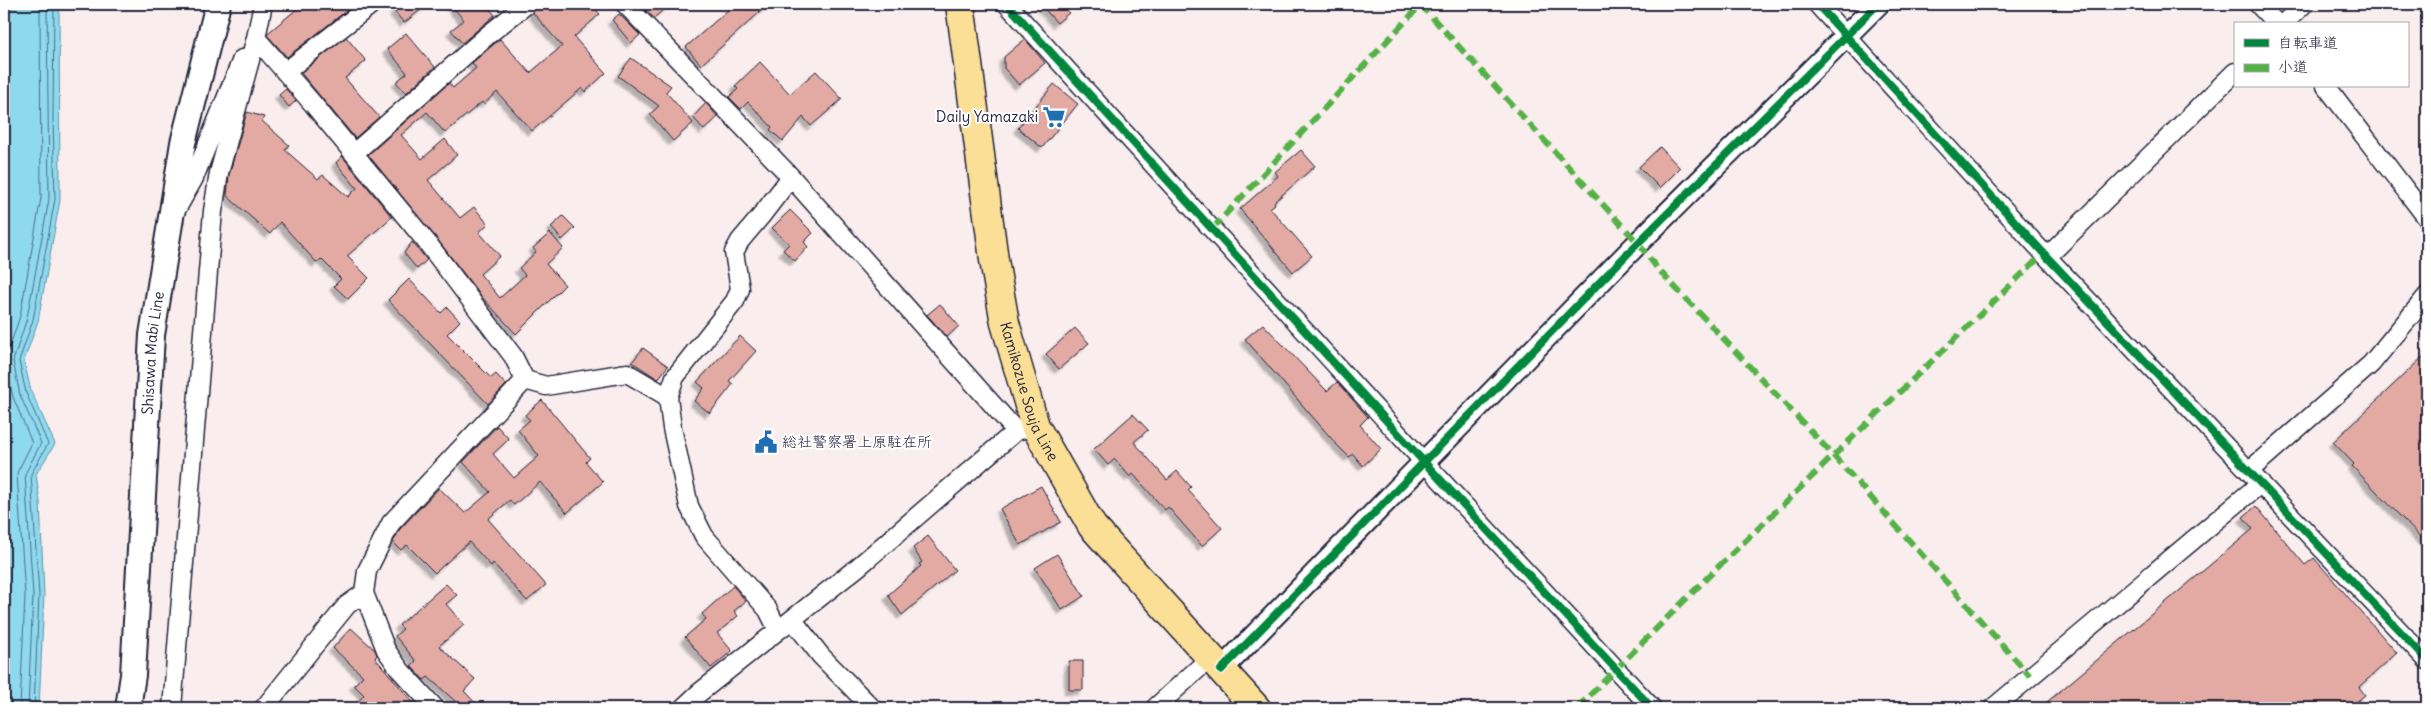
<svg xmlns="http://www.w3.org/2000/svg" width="2431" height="712" font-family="Delius,'Klee One',sans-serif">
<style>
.water{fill:#8ed9ee;stroke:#6390a6}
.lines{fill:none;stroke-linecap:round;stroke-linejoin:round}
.shore{stroke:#4d6b83;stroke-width:1}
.building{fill:#e3a9a3;stroke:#22223b;filter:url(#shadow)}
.minor-casing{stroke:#22223b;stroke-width:21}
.tertiary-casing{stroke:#22223b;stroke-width:25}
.secondary-casing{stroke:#22223b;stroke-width:28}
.primary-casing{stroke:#22223b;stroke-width:31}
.minor{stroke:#fff;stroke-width:18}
.tertiary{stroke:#fff;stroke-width:21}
.secondary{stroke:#fff;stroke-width:24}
.primary{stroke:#fbdf96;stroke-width:28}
.quiet{stroke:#55b146;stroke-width:6;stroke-dasharray:12 6;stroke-linecap:butt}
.cycleway-casing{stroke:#fff;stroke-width:11}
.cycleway{stroke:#00873e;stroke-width:8}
.labels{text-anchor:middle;stroke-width:4;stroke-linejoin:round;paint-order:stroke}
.poi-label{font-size:15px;fill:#22223b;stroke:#fff;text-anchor:end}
.street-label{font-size:15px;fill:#22223b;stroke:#fff}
</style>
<defs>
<filter id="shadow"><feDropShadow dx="-4.5" dy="4.5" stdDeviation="1" flood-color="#0004"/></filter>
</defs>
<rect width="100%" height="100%" fill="#f9eeed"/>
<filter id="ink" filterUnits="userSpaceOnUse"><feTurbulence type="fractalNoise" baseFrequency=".02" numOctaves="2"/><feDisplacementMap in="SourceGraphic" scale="10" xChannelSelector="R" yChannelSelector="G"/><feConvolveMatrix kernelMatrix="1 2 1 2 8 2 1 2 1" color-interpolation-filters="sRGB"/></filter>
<g filter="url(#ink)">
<!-- water -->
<path class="water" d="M4 4H59L60 200 38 321 24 361 31 391 55 444 36 474 40 502 44 595 39 708H4Z"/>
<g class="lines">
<!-- shore -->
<path class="shore" d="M20 708 25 595 17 473 32 443 13 397 5 361 20 316 41 198 40 4
M28 708 33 595 25 474 41 443 20 395 13 361 27 318 49 199 47 4
M34 708 39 595 31 474 48 444 26 393 19 361 33 320 55 199 53 118 54 4"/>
</g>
<!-- building -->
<path class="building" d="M303 4H355L287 57 267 35 268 33Z
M402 4H428L404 23 394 11Z
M450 4H485L495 15 462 43 451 30 464 20Z
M537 4H590L600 14 574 37 606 73 585 92 582 88 532 131 497 92 484 104 482 102 445 133 427 112 401 135 422 159 445 139 457 155 428 180 460 218 474 207 488 224 479 232 500 256 480 274 500 298 525 275 519 268 536 252 533 248 550 233 563 248 546 264 565 285 516 334 481 296 437 239 368 155 449 83 453 88 476 68 472 63 500 39 530 73 562 46 533 13Z
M639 4H670L654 18Z
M735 4H769L701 65 686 47Z
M1040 4H1061L1069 13 1057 23Z
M619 14 640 35 631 43 612 20Z
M406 33 435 67 406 93 396 82 407 73 387 49Z
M346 37 366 61 345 78 379 117 355 138 301 73Z
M1025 39 1045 63 1019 85 1004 68V57Z
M631 58 671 86 666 92 693 123 673 141 650 114 659 106 618 76Z
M760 62 790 94 816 71 842 99 811 126 803 117 783 141 770 130 772 127 748 102 741 109 729 97 738 89 735 86Z
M1054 84 1078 104 1042 148 1018 128Z
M286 89 296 101 289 107 279 95Z
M706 103 718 117 704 130 693 117Z
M247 112 264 117 262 121 289 145 285 150 318 179 323 175 348 197 357 188 336 163 342 156 392 217 347 256 369 278 348 299 334 286 341 279 321 259 317 263 280 222 270 234 227 196 229 175Z
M1660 147 1680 168 1660 188 1639 167Z
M1301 150 1315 166 1274 202 1275 204 1270 208 1312 256 1293 272 1240 209 1278 176 1275 172Z
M790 210 813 233 804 242 808 247 795 261 783 250 789 244 772 228Z
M563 216 575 228 562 240 551 227Z
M412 242 427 260 417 269 404 253Z
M409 279 441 313 447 307 460 321 447 334 491 378 496 374 506 385 488 404 388 300Z
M940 304 959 326 947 337 927 315Z
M1263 324 1327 391 1337 382 1368 417 1360 425 1381 449 1363 466 1353 454 1349 457 1337 445 1245 339Z
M1075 328 1089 343 1059 369 1046 354Z
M740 336 756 351 729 381 733 384 710 413 694 401 704 388 697 382Z
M643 348 668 366 658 379 632 362Z
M2427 353V544L2352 466 2354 464 2333 442Z
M542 400 590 458 586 462 603 482 567 513 540 482 514 505 510 500 488 519 546 585 527 601 493 563 491 566 469 542 435 573 407 545 401 550 393 542 400 529 439 488 465 513 490 492 463 462 497 426 509 439 493 454 514 478 539 456 518 430 530 420 525 415Z
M1133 414 1148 430 1134 442 1167 480 1177 471 1191 487 1188 490 1222 528 1202 546 1168 507 1165 510 1133 474 1130 477 1115 459 1108 465 1094 449Z
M1041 486 1061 522 1020 545 1000 509Z
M2256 506 2305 565 2314 558 2397 653 2359 687 2365 695 2349 708H2040L2253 529 2243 517Z
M928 536 955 570 902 615 888 595 921 566 919 564 922 562 913 548Z
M1057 554 1084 596 1062 610 1035 568Z
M446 584 457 595 446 604 464 625 439 646 475 679 464 691 480 708H463L428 677 424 680 411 666 416 661 395 636 403 629 399 625Z
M733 586 746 601 734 611 738 616 717 633 732 651 711 668 685 637 706 619 702 614Z
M351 628 375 650 377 655 375 658 418 708H352L364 695 354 685 363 676 333 648Z
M1069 661H1083V690H1069Z"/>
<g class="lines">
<defs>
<path id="minor" d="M263 4 256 38 313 104 429 245 513 356 525 380 391 523 367 571 364 593 386 650 401 671 435 708
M625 4 791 177 1016 431 1035 426
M1007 4 1424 462 1652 708
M1817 4 2047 257 2427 660
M2258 4 2277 24
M2283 24 2304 4
M285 72 372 4
M2326 86 2427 218
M354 153 489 34 527 4
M176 210 194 178 242 59
M2047 257 2235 72
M525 380 546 386 627 373 668 397
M2249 471 2371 364 2427 296
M792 619 821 656 872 708
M778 630 768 610 704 536 689 506 672 428 668 397 675 377 735 301 740 289 734 252 740 241 761 216 791 177
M172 708 213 211 219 173 256 38
M264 708 347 605 364 593
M683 708 699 693 858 567 1016 431
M1155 708 1210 658
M1993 708 2261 483"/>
<path id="tertiary" d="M1221 670 1638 243 1878 4"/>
<g id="secondary">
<path id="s1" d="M128 708 133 675 152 335 183 143 218 4"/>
</g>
<g id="primary">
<path id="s2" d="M960 4 994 260 1005 323 1035 426 1092 526 1256 708"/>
</g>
</defs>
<!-- minor casing -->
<use href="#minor" class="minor-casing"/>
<!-- tertiary casing -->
<use href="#tertiary" class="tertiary-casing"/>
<!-- secondary casing -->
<use href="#secondary" class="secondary-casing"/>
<!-- primary casing -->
<use href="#primary" class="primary-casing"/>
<!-- minor -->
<use href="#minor" class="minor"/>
<!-- tertiary -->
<use href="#tertiary" class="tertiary"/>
<!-- secondary -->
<use href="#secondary" class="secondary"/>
<!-- primary -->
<use href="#primary" class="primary"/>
<!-- quiet -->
<path class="quiet" d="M1420 4 1638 243 1657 268 1833 455 2030 676
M1212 229 1415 11 1413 4
M1577 708 1716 569 2044 253"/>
<defs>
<path id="cycleway" d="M1007 4 1424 462 1652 708
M1817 4 2047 257 2427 660
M1221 670 1638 243 1878 4"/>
</defs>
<!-- cycleway casing -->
<use href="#cycleway" class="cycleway-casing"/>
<!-- cycleway -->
<use href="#cycleway" class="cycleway"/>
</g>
</g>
<!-- icons -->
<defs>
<symbol id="supermarket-bare" viewBox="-9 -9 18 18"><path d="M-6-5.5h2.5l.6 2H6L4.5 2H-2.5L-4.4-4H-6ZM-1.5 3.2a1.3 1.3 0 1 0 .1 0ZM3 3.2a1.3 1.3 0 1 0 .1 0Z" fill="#1f6fb2" stroke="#fff" stroke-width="2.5" paint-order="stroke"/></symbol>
<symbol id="civic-bare" viewBox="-9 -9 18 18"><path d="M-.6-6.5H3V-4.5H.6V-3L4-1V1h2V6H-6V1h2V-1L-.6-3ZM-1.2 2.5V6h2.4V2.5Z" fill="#1f6fb2" stroke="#fff" stroke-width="2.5" paint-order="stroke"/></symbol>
</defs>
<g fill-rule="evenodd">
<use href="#supermarket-bare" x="1038" y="101" width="32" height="32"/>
<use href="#civic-bare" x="750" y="426" width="32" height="32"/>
</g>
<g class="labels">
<!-- poi labels -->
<g class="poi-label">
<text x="1038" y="122">Daily Yamazaki</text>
<text x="782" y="447" text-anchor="start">総社警察署上原駐在所</text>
</g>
<!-- street labels -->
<g class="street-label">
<text dy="5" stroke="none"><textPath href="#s1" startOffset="356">Shisawa Mabi Line</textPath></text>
<text dy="5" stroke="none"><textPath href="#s2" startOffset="395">Kamikozue Souja Line</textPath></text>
</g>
</g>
<!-- margin -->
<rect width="2431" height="712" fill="none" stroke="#fff" stroke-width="20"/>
<rect x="10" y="10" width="2411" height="692" fill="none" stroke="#22223b" stroke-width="2" filter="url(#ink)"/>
<!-- legend -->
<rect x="2234" y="22" width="175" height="65" fill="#ffffff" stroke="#a7a7b1"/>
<rect x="2244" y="39" width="25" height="8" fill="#00873e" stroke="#a7a7b1"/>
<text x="2278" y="48" font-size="15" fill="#22223b">自転車道</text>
<rect x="2244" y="64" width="25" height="8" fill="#55b146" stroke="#a7a7b1"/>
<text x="2278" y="72" font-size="15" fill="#22223b">小道</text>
</svg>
